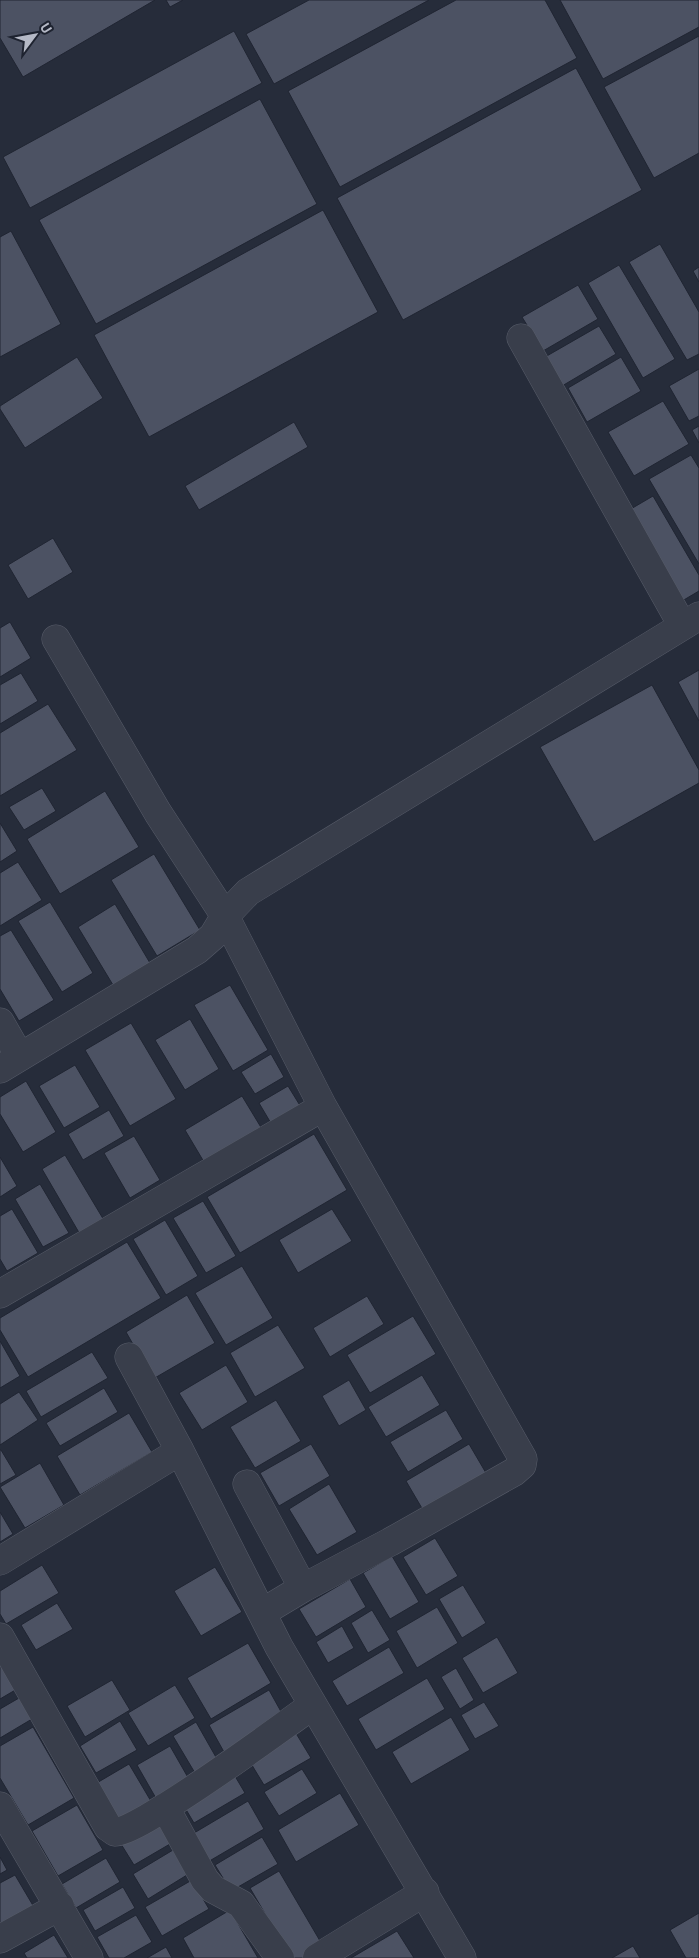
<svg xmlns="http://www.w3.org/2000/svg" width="699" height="1958" font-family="Barlow,sans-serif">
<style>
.building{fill:#4c5263;stroke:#202532}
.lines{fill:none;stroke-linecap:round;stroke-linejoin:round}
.street-casing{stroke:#575c69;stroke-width:29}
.street{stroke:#393e4b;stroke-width:28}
</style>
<rect width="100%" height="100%" fill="#262c3a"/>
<!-- building -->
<path class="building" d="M0 0H155L23 77 0 38Z
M166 0H183L170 7Z
M309 0H429L274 84 246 34Z
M456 0H545L577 58 340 187 288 91Z
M560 0H699V27L603 79Z
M234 31 262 83 30 208 3 157Z
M699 36V153L654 178 604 87Z
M576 68 642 190 403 320 337 198Z
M260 99 317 204 96 324 39 220Z
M323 210 378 312 149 437 94 335Z
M11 231 61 324 0 357V237Z
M660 244 699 312V354L687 360 629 262Z
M619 265 675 359 643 378 588 283Z
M699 267V282L693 271Z
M578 285 598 319 543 351 522 317Z
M599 326 616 354 562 386 545 357Z
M77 357 103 398 25 448 0 409V406Z
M621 357 641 391 587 422 568 388Z
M699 369V416L689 421 669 386Z
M663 401 689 444 634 476 608 432Z
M294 422 308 447 199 510 185 486Z
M699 426V443L692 430Z
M691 455 699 468V564L649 479Z
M653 496 699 575V591L677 604 624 513Z
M53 538 73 572 28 599 8 565Z
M10 622 31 658 0 677V628Z
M699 670V721L678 682Z
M21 673 38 701 0 724V685Z
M652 685 699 770V783L594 842 540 747Z
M48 704 77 750 0 796V733Z
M42 788 56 811 24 830 9 807Z
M105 791 139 847 60 894 27 839Z
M0 823 17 851 0 862Z
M154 854 200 930 157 956 111 880Z
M18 862 42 900 0 926V873Z
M50 902 93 973 62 992 18 921Z
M115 904 150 963 113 985 78 927Z
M11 930 54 1000 19 1021 0 989V936Z
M230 985 268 1050 233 1071 194 1005Z
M190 1019 219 1069 185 1090 155 1040Z
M131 1023 176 1099 130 1126 85 1050Z
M271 1054 284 1077 255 1094 241 1072Z
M75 1065 100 1107 64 1128 39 1086Z
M26 1081 56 1132 23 1152 0 1114V1097Z
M288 1086 304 1112 275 1130 259 1103Z
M242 1096 262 1129 204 1162 185 1130Z
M109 1110 124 1136 83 1160 68 1134Z
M314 1134 347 1190 240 1253 207 1197Z
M134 1136 160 1180 130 1198 104 1153Z
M65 1155 105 1222 81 1236 42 1169Z
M0 1157 17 1186 0 1197Z
M40 1184 69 1233 43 1247 15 1199Z
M203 1201 236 1256 206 1273 173 1218Z
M12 1209 38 1253 7 1271 0 1259V1216Z
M332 1209 352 1241 298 1273 279 1240Z
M165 1220 198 1276 166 1295 133 1239Z
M127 1242 161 1298 28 1377 0 1330V1318Z
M242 1266 273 1318 226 1345 195 1293Z
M187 1295 215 1343 153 1379 126 1332Z
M367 1296 384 1324 330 1357 313 1328Z
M413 1316 436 1354 370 1393 347 1355Z
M278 1325 305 1368 255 1397 230 1353Z
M0 1341 20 1376 0 1388Z
M92 1352 108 1378 41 1417 26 1391Z
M226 1365 248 1402 202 1430 179 1393Z
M422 1375 440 1405 386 1437 368 1407Z
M349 1380 366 1410 339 1426 322 1396Z
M104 1388 118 1412 60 1446 46 1423Z
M19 1392 38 1420 0 1445V1404Z
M276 1400 301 1441 255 1468 230 1427Z
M446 1410 463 1439 408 1472 390 1442Z
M129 1413 152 1452 80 1495 57 1456Z
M311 1444 330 1476 279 1506 260 1473Z
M469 1444 486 1473 423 1510 406 1481Z
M0 1450H1L16 1475 0 1484Z
M40 1463 64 1505 25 1528 0 1487Z
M329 1484 357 1532 317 1555 289 1509Z
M0 1512 13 1534 0 1542Z
M435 1538 458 1576 426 1595 403 1557Z
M392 1556 419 1602 390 1619 363 1573Z
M42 1565 59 1593 6 1624 0 1614V1591Z
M215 1567 242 1612 201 1636 174 1591Z
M350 1579 366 1607 316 1637 299 1609Z
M463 1585 486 1623 462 1638 439 1599Z
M57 1603 73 1629 36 1650 21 1625Z
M437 1607 458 1643 417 1668 396 1631Z
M372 1610 390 1640 368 1653 351 1623Z
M342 1626 354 1648 328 1663 316 1642Z
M497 1637 518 1673 483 1693 462 1658Z
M248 1643 271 1683 211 1719 187 1678Z
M389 1647 404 1673 347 1706 332 1681Z
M0 1660 17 1689 0 1699Z
M456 1668 474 1700 460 1709 441 1677Z
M427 1678 445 1709 376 1750 358 1719Z
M112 1680 130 1710 85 1737 67 1706Z
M175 1685 195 1718 148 1746 128 1713Z
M269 1690 284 1717 224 1752 209 1725Z
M19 1698 32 1719 0 1738V1709Z
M484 1702 499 1726 475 1739 461 1715Z
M451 1717 470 1750 411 1784 392 1752Z
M120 1721 137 1750 96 1773 80 1746Z
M196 1722 217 1759 195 1773 173 1736Z
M33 1727 74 1798 28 1825 0 1778V1746Z
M294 1730 311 1758 264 1785 247 1757Z
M170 1746 190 1781 157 1800 137 1765Z
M129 1764 155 1808 121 1829 95 1784Z
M302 1769 317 1793 279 1816 264 1792Z
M232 1771 245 1793 194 1823 181 1801Z
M340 1793 359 1825 296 1862 278 1830Z
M248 1801 264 1829 206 1863 189 1836Z
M77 1805 103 1850 58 1876 32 1831Z
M158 1822 170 1844 134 1865 121 1844Z
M262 1837 278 1864 231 1891 215 1865Z
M173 1850 187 1875 148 1899 133 1874Z
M0 1857 7 1870 0 1874Z
M106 1858 120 1882 76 1908 62 1884Z
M279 1871 323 1946 303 1958H291L250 1888Z
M15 1875 38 1914 0 1936V1883Z
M192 1880 209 1909 162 1936 145 1907Z
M123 1887 135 1908 95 1931 83 1910Z
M230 1910 258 1958H194L183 1938Z
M699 1913V1958H686L670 1930Z
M136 1915 152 1942 124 1958H109L97 1937Z
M397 1931 414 1958H351Z
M54 1935 68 1958H27L24 1953Z
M633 1946 640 1958H612Z
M166 1947 172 1958H147Z"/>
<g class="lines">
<defs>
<path id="street" d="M521 338 682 625
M0 1022 20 1057
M0 1069 197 950 213 936 225 916 158 813 56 639
M0 1294 323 1107
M129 1357 180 1451 279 1647 462 1958
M247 1484 303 1588
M0 1561 180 1451
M263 1612 303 1588 390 1542 514 1472 522 1465 523 1459 323 1107 225 916 248 892 699 616
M0 1637 108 1827 115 1832C138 1833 285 1725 313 1705
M0 1806 89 1958
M165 1807 205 1880 213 1889 241 1904 280 1958
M0 1939 60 1906
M317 1958 425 1892"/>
</defs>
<!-- street casing -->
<use href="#street" class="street-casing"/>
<!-- street -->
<use href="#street" class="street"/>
</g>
<!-- north arrow -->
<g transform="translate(35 35) rotate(58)" stroke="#1e2330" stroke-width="4" paint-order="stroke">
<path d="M0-4L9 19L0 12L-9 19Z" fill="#b5b9c6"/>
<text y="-8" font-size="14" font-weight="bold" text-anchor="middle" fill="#b5b9c6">U</text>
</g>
</svg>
